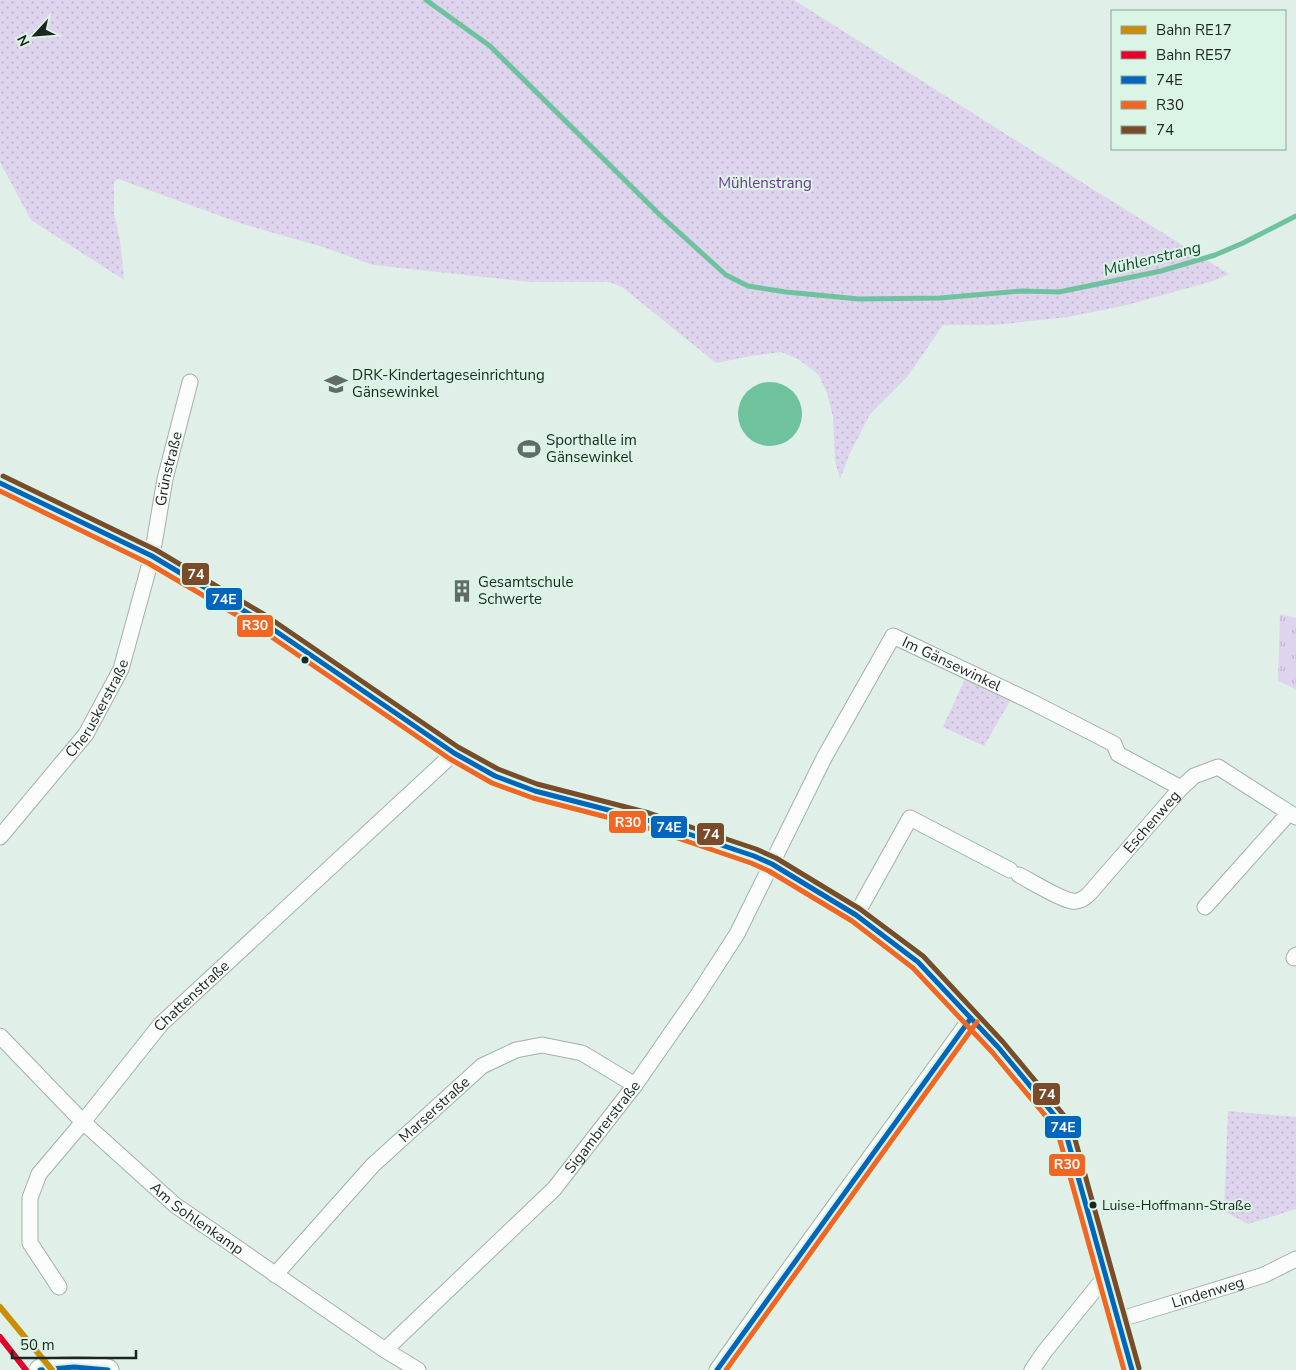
<svg xmlns="http://www.w3.org/2000/svg" width="1296" height="1370" font-family="'Nunito Sans',sans-serif">
<style>
.grass{fill:url(#grass-tufts)}
.park{fill:url(#park-dots)}
.water{fill:#6fc29e}
.lines{fill:none;stroke-linecap:round;stroke-linejoin:round}
.stream{stroke:#6fc29e;stroke-width:5}
.street-casing{stroke:#a5b0aa;stroke-width:17}
.secondary-casing{stroke:#a5b0aa;stroke-width:23}
.street{stroke:#fafdfb;stroke-width:15}
.secondary{stroke:#fafdfb;stroke-width:21}
.bus-1-casing{stroke:#daf5e6;stroke-width:9}
.bus-2-casing{stroke:#daf5e6;stroke-width:9}
.bus-3-casing{stroke:#daf5e6;stroke-width:9}
.bus-1{stroke:#0065bd;stroke-width:5}
.bus-2{stroke:#f26522;stroke-width:5}
.bus-3{stroke:#7a4b2a;stroke-width:5}
.rail-1-casing{stroke:#daf5e6;stroke-width:10}
.rail-2-casing{stroke:#daf5e6;stroke-width:10}
.rail-1{stroke:#cb8c07;stroke-width:6}
.rail-2{stroke:#e4002b;stroke-width:6}
.bus-dot{fill:#1c2621;stroke:#daf5e6;stroke-width:2}
.labels{text-anchor:middle;stroke-width:4;stroke-linejoin:round;paint-order:stroke}
.bus-label{font-size:14px;fill:#1c2621;stroke:#daf5e6;text-anchor:start}
.park-label{font-size:15px;fill:#6f3391;stroke:#daf5e6}
.poi-label{font-size:15px;fill:#1c2621;stroke:#daf5e6;text-anchor:start}
.street-label{font-size:15px;fill:#1c2621;stroke:#daf5e6}
.water-label{font-size:16px;font-style:italic;fill:#184632;stroke:#daf5e6}
.line-badge{stroke:#daf5e6;stroke-width:2}
.badge-label{font-size:14px;text-anchor:middle;font-weight:bold;fill:#fff}
</style>
<defs>
<pattern id="grass-tufts" width="24" height="20" patternUnits="userSpaceOnUse" patternTransform="scale(1.25)"><rect width="24" height="20" fill="#ded4ed"/><path d="M3 7l-1-3M5 7V3M7 7l1-3M15 17l-1-3M17 17v-4M19 17l1-3" fill="none" stroke="#beb6cb"/></pattern>
<pattern id="park-dots" width="8" height="8" patternUnits="userSpaceOnUse" patternTransform="scale(1.25)"><rect width="8" height="8" fill="#ded4ed"/><path d="M2 2h.1M6 6h.1" fill="none" stroke="#beb6cb" stroke-width="1.8" stroke-linecap="round"/></pattern>
</defs>
<rect width="100%" height="100%" fill="#e0efe7"/>
<!-- grass -->
<path class="grass" d="M1280 614 1296 618V689L1278 681Z"/>
<!-- park -->
<path class="park" d="M0 0H794L1094 190 1229 274 1213 281 1127 305 1068 317 994 325H943L907 377 870 414 849 455 840 479 835 460 833 417 827 393 819 375 798 359 781 352 750 356 716 363 622 287 609 282H530L373 265 326 248 243 224 118 179 114 182V214L120 240 124 280 31 220 0 162Z
M965 679 1010 701 984 746 943 727Z
M1228 1111 1296 1117V1209L1248 1224 1224 1211Z"/>
<!-- water -->
<path class="water" d="M738 414a32 32 0 1 1 64 0a32 32 0 1 1-64 0Z"/>
<g class="lines">
<!-- stream -->
<path class="stream" d="M426 0 490 46 662 217 726 275 748 286 786 292 859 299 940 298 1022 291 1059 292 1161 271 1215 255 1243 243 1296 216"/>
<defs>
<g id="street">
<path d="M0 483 152 556 261 621 454 753 495 776 535 791 647 820 754 856 772 864 856 915 918 962 998 1047 1060 1122 1066 1134 1132 1370"/>
<path id="s1" d="M0 837 86 734 121 669 152 556 165 479 190 382"/>
<path id="s2" d="M1019 875C1031 881 1059 899 1072 901 1079 902 1084 899 1089 894L1181 788 1194 776 1218 767 1296 817"/>
<path d="M1205 907 1289 813"/>
<path d="M856 915 910 818 1010 870"/>
<path d="M1294 958 1296 955"/>
<path id="s3" d="M0 1036 83 1122 175 1205 385 1350 418 1370"/>
<path id="s4" d="M275 1275 373 1165 482 1066 516 1050 542 1045 582 1053 635 1085"/>
<path id="s5" d="M59 1287 30 1243V1198L39 1174 83 1122 161 1024 454 753"/>
<path id="s6" d="M1118 1320 1264 1275 1296 1259"/>
<path id="s7" d="M385 1350 554 1189 635 1085 697 996 737 934 824 758 893 636 1030 701 1114 744 1118 754 1181 788"/>
<path d="M717 1370 770 1295 971 1018"/>
<path d="M1032 1370 1045 1351 1105 1277"/>
</g>
<path id="secondary" d="M40 1370C63 1367 85 1366 108 1370"/>
</defs>
<!-- street casing -->
<use href="#street" class="street-casing"/>
<!-- secondary casing -->
<use href="#secondary" class="secondary-casing"/>
<!-- street -->
<use href="#street" class="street"/>
<!-- secondary -->
<use href="#secondary" class="secondary"/>
<defs>
<path id="bus-1" d="M0 483 152 556 261 621 454 753 495 776 535 791 647 820 754 856 772 864 856 915 918 962 998 1047 1060 1122 1066 1134 1132 1370
M40 1370 74 1367 108 1370
M717 1370 971 1018"/>
<path id="bus-2" d="M0 491 148 563 257 627 450 759 492 783 533 798 645 827 751 863 769 871 852 921 913 968 992 1052 1054 1126 1059 1137 1124 1370
M726 1370 977 1022"/>
<path id="bus-3" d="M3 476 156 550 265 615 458 747 498 769 537 784 649 813 756 849 776 858 860 909 923 956 1003 1042 1067 1119 1073 1132 1139 1368"/>
</defs>
<!-- bus-1 casing -->
<use href="#bus-1" class="bus-1-casing"/>
<!-- bus-2 casing -->
<use href="#bus-2" class="bus-2-casing"/>
<!-- bus-3 casing -->
<use href="#bus-3" class="bus-3-casing"/>
<!-- bus-1 -->
<use href="#bus-1" class="bus-1"/>
<!-- bus-2 -->
<use href="#bus-2" class="bus-2"/>
<!-- bus-3 -->
<use href="#bus-3" class="bus-3"/>
<defs>
<path id="rail-1" d="M0 1307 52 1370"/>
<path id="rail-2" d="M0 1337 26 1370"/>
</defs>
<!-- rail-1 casing -->
<use href="#rail-1" class="rail-1-casing"/>
<!-- rail-2 casing -->
<use href="#rail-2" class="rail-2-casing"/>
<!-- rail-1 -->
<use href="#rail-1" class="rail-1"/>
<!-- rail-2 -->
<use href="#rail-2" class="rail-2"/>
</g>
<!-- icons -->
<defs>
<symbol id="school-bare" viewBox="-9 -9 18 18"><path d="M0-5L7-2L0 1L-7-2ZM-4 1L0 2.5L4 1V4Q0 6-4 4Z" fill="#616c66" stroke="#daf5e6" stroke-width="2.5" paint-order="stroke"/></symbol>
<symbol id="stadium-bare" viewBox="-9 -9 18 18"><path d="M0-5a6.5 5 0 1 0 0 10a6.5 5 0 1 0 0-10ZM-3.5-1.8h7v3.6h-7Z" fill="#616c66" stroke="#daf5e6" stroke-width="2.5" paint-order="stroke"/></symbol>
<symbol id="building-bare" viewBox="-9 -9 18 18"><path d="M-4-6H4V6H1V3H-1V6H-4ZM-2.5-4.3h1.7v1.8h-1.7ZM.8-4.3h1.7v1.8H.8ZM-2.5-1h1.7V.8h-1.7ZM.8-1h1.7V.8H.8Z" fill="#616c66" stroke="#daf5e6" stroke-width="2.5" paint-order="stroke"/></symbol>
</defs>
<g fill-rule="evenodd">
<use href="#school-bare" x="320" y="368" width="32" height="32"/>
<use href="#stadium-bare" x="513" y="433" width="32" height="32"/>
<use href="#building-bare" x="446" y="575" width="32" height="32"/>
</g>
<!-- markers -->
<g class="bus-dot">
<circle cx="305" cy="660" r="4.5"/>
<circle cx="1093" cy="1205" r="4.5"/>
</g>
<g class="labels">
<!-- bus labels -->
<g class="bus-label">
<text x="1102" y="1210">Luise-Hoffmann-Straße</text>
</g>
<!-- park labels -->
<g class="park-label">
<text x="765" y="188">Mühlenstrang</text>
</g>
<!-- poi labels -->
<g class="poi-label">
<text x="352" y="380">DRK-Kindertageseinrichtung<tspan x="352" dy="17">Gänsewinkel</tspan></text>
<text x="546" y="445">Sporthalle im<tspan x="546" dy="17">Gänsewinkel</tspan></text>
<text x="478" y="587">Gesamtschule<tspan x="478" dy="17">Schwerte</tspan></text>
</g>
<!-- street labels -->
<g class="street-label">
<text dy="5" stroke="none"><textPath href="#s1" startOffset="414">Grünstraße</textPath></text>
<text dy="5" stroke="none"><textPath href="#s7" startOffset="949">Im Gänsewinkel</textPath></text>
<text dy="5" stroke="none"><textPath href="#s1" startOffset="162">Cheruskerstraße</textPath></text>
<text dy="5" stroke="none"><textPath href="#s2" startOffset="174">Eschenweg</textPath></text>
<text dy="5" stroke="none"><textPath href="#s5" startOffset="358">Chattenstraße</textPath></text>
<text dy="5" stroke="none"><textPath href="#s4" startOffset="230">Marserstraße</textPath></text>
<text dy="5" stroke="none"><textPath href="#s7" startOffset="312">Sigambrerstraße</textPath></text>
<text dy="5" stroke="none"><textPath href="#s3" startOffset="269">Am Sohlenkamp</textPath></text>
<text dy="5" stroke="none"><textPath href="#s6" startOffset="94">Lindenweg</textPath></text>
</g>
<!-- water labels -->
<g class="water-label">
<text transform="translate(1152 258) rotate(-14)" y="6">Mühlenstrang</text>
</g>
</g>
<g class="line-badge">
<rect x="181" y="562" width="29" height="24" rx="5" fill="#7a4b2a"/>
<rect x="205" y="587" width="38" height="24" rx="5" fill="#0065bd"/>
<rect x="236" y="614" width="38" height="24" rx="5" fill="#f26522"/>
<rect x="608" y="810" width="39" height="24" rx="5" fill="#f26522"/>
<rect x="650" y="815" width="38" height="24" rx="5" fill="#0065bd"/>
<rect x="696" y="822" width="29" height="24" rx="5" fill="#7a4b2a"/>
<rect x="1032" y="1082" width="29" height="24" rx="5" fill="#7a4b2a"/>
<rect x="1044" y="1115" width="38" height="24" rx="5" fill="#0065bd"/>
<rect x="1048" y="1153" width="38" height="24" rx="5" fill="#f26522"/>
</g>
<g class="badge-label">
<text x="196" y="579">74</text>
<text x="224" y="604">74E</text>
<text x="255" y="630">R30</text>
<text x="628" y="827">R30</text>
<text x="669" y="832">74E</text>
<text x="711" y="839">74</text>
<text x="1047" y="1099">74</text>
<text x="1063" y="1132">74E</text>
<text x="1067" y="1169">R30</text>
</g>
<!-- legend -->
<rect x="1111" y="10" width="175" height="140" fill="#daf5e6" stroke="#8ea297"/>
<rect x="1121" y="26" width="25" height="8" fill="#cb8c07" stroke="#8ea297"/>
<text x="1156" y="35" font-size="15" fill="#1c2621">Bahn RE17</text>
<rect x="1121" y="51" width="25" height="8" fill="#e4002b" stroke="#8ea297"/>
<text x="1156" y="60" font-size="15" fill="#1c2621">Bahn RE57</text>
<rect x="1121" y="76" width="25" height="8" fill="#0065bd" stroke="#8ea297"/>
<text x="1156" y="85" font-size="15" fill="#1c2621">74E</text>
<rect x="1121" y="101" width="25" height="8" fill="#f26522" stroke="#8ea297"/>
<text x="1156" y="110" font-size="15" fill="#1c2621">R30</text>
<rect x="1121" y="126" width="25" height="8" fill="#7a4b2a" stroke="#8ea297"/>
<text x="1156" y="135" font-size="15" fill="#1c2621">74</text>
<!-- north arrow -->
<g transform="translate(35 35) rotate(244)" stroke="#daf5e6" stroke-width="4" paint-order="stroke">
<path d="M0-4L9 19L0 12L-9 19Z" fill="#1c2621"/>
<text y="-8" font-size="14" font-weight="bold" text-anchor="middle" fill="#1c2621">N</text>
</g>
<!-- scale -->
<path d="M12 1350v8h124v-8" fill="none" stroke="#1c2621" stroke-width="2.5"/>
<text x="20" y="1350" font-size="15" fill="#1c2621" stroke="#daf5e6" stroke-width="4" paint-order="stroke">50 m</text>
</svg>
